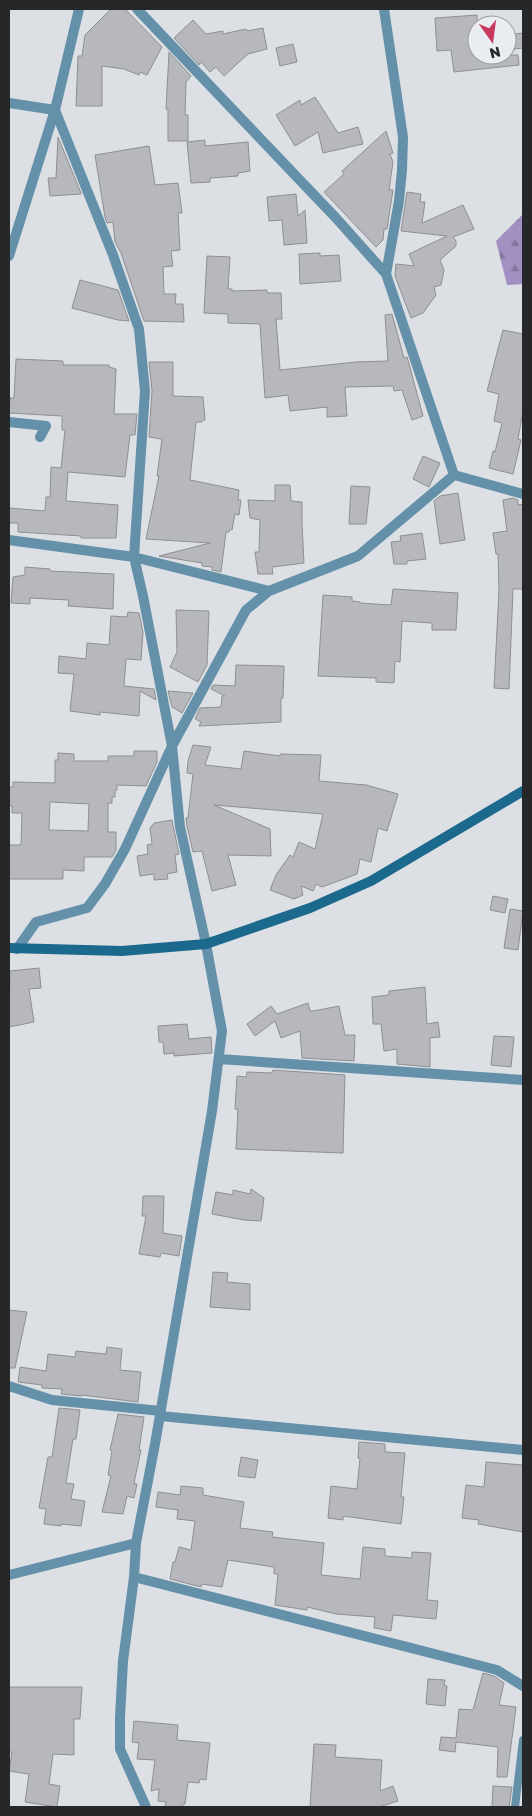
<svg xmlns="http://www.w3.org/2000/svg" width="532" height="1816" font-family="'Golos Text',sans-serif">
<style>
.forest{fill:url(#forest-firs)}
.building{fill:#b7b8bd;stroke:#8e8f93;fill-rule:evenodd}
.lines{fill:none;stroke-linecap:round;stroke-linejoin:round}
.lane{stroke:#6490a9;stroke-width:8}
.street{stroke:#6490a9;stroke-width:10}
.secondary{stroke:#1b698d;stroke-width:10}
</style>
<defs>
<pattern id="forest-firs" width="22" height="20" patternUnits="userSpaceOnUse" patternTransform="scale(1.25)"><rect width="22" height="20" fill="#a390c3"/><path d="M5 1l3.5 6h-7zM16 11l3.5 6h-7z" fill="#85769e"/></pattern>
</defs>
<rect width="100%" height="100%" fill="#dcdfe3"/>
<!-- forest -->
<path class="forest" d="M523 214V284L507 285 496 241Z"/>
<!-- building -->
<path class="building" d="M111 9H125L162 47 147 75 140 72 139 75 124 69 102 66V106H76L78 56H82L85 35Z
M477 15V55H518L519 65 454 72 451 50 437 51 435 18Z
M193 20 206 34 223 31V34L246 29 247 31 263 28 267 49 248 54 224 76 216 67 210 72 201 62 199 65 174 38Z
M523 33V48L507 50V35Z
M293 44 297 62 280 66 276 48Z
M169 52 191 76 186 82 185 115H188V141H168V109H166Z
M315 97 338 133 358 127 363 144 323 153 318 132 295 146 276 115 300 100 301 105Z
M386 131 393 153 390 154 393 162 389 190H393L387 229H384L383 240 376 247 324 192 344 174 342 171Z
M58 137 81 193V194L50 196 48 178H56Z
M205 140V146L248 142 250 171 238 173V176L210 178V182L191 183 187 142Z
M149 146 155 185 178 183 182 213H178L180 250 171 251 173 266 163 267 164 294H176L175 304H183L184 322 144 321 121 253 115 242 113 222 107 223 105 217 95 155Z
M407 192 421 194 420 202H425L422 223 463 205 474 229 453 237 456 241V246L440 260 444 270 441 285 434 287 436 295 423 313 411 318 395 276 396 264 414 266 409 254 447 236 401 231Z
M296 194 298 216 305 210 307 243 284 245 282 220 269 221 267 197Z
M320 253V256L339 255 341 281 300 284 299 254Z
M207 256 230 257 228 289H232V291L267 290V293H281L282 319H276L280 370 356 362 388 361 385 315 392 314 404 358 407 357 408 360 423 416 412 420 402 390 394 391 393 386 345 387 347 416 327 417V407L290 411 288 395 265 398 260 324 228 323V314L204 313Z
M80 280 118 290 129 321 118 320 72 308Z
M503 330 523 334V411L518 439 521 440 513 474 489 468 493 451 495 452 502 423 494 421 499 394 487 391Z
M16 359 63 361V365H109V367L116 369 114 414H137L135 435H130L125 477 68 472 66 501 118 505 116 538H81V536L18 532V523H9V508L45 511 46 497H50L51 467 61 468 65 430H62V416L9 413 10 398H14Z
M149 362H173V396L203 397 205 420H202V422H196L190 480 239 490 238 500H241L239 515 235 514 232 530 230 529 229 532H226L221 572 212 570V567L202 566V563L159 556 210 543 146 539 159 476H157L162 439 149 437 152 391Z
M423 456 440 463 429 487 413 479Z
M275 485H290L291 501 302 502V524L304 563 272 567 273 574H258L255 552H259L260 520 250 518 248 500 275 501Z
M351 486 370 487 366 524H349Z
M458 493 465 540 440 544 434 501 440 496Z
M513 498 518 500V505L523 504V589H513L509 689 494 688 499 590 498 554H496L493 533 507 531 503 500Z
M422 533 426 559 407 561V564H394L391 542 401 541 400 536Z
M25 567 50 569V571L114 574 113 609 68 606 69 600 30 598V604L11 603 13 577 25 575Z
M393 589 458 593 456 630H432V623L402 621 400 662 395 661 394 683 376 682V678L318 676 323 595 352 597V601L360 602V603L391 605Z
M176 610 209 611 207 665 198 682 170 667 177 652Z
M128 612 139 613 143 632 141 660 126 659 124 686 154 689 156 700 140 691 139 716 100 712V715L70 711 74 674 58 673 59 656 86 659 87 643 109 645 111 616 127 617Z
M236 665 284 666 283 698H281V722L199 726 201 722 195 719 200 708 221 707 222 696H225L211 689 213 685 235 686Z
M168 691 193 693 182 713 172 707Z
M193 745 211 747 205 765 241 769 244 751 280 756V754L321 755 319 781 366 785 398 794 387 831 378 828 371 862 360 859 357 874 322 887 316 884 313 891 301 886 303 895 294 899 270 890 276 875 290 855 293 857 299 842 315 849 323 814 214 805 270 829 271 856 228 855 236 885 212 891 202 851 193 852 187 826 186 818H188L193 774 187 773 188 761Z
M134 751H157V762L146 786 117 785V790H115V797H112V803H108V832H116V850L112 857H84V871L63 870V879H9V845H21L22 813H12V806L9 805V787H13V782L55 783V760H58V753L74 754V761H108V756H134ZM50 802 89 804 88 831 49 830Z
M172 820 179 854 175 855 177 872 167 874 168 879 154 880V874L140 876 137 856 148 854 147 845 152 844 150 828 154 823Z
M493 896 508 899 505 913 490 910Z
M510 909 523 911 518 950 504 948Z
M39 968 41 988 29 989 34 1022 9 1027 10 971Z
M425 987 427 1024 438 1022 440 1037 430 1038V1067L397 1064V1049L384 1051 381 1024H373L372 997 389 995V991Z
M308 1003 310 1011H313L339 1006 345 1035H355L354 1061 302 1058 300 1031 281 1038 275 1021 255 1036 247 1024 271 1006 277 1014Z
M187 1024 189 1039 211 1037 212 1053 174 1056V1053L164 1054 163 1042H159L158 1026Z
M494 1036 514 1037 511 1067 491 1065Z
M273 1070 345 1075 343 1153 236 1149 238 1109H235L237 1076 246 1077 247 1072 272 1073Z
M251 1189 264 1198 261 1221 244 1220 212 1214 216 1192 233 1195V1190L250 1194Z
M143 1196H164L163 1233 182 1236 179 1256 161 1253 160 1257 139 1254 146 1216H142Z
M213 1272 228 1273 227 1282 250 1284V1310L210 1307Z
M9 1310 27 1312 15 1368H9Z
M107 1347 122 1349 120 1370 141 1372 138 1402 82 1395V1396L61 1394 62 1389 42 1388V1385L18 1382 20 1367 46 1371 48 1354 75 1357 76 1351 106 1354Z
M59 1408 80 1410 76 1439H73L66 1483 74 1484 71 1499 85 1501 81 1526 61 1524V1526L44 1524 46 1509 39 1508 48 1457H52Z
M118 1414 144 1417 139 1450H141L134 1483 137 1484 134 1498 127 1496 123 1514 102 1512 111 1476 108 1475 112 1451 110 1450Z
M359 1442 385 1444V1452L405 1453 401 1497H404L401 1524 343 1516V1520L328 1518 331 1486 357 1489 360 1458H358Z
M241 1457 258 1460 255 1478 238 1476Z
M486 1462 523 1465V1532L478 1524 479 1520 462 1518 466 1485 484 1487Z
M181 1486 203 1488V1495L244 1502 240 1528 273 1532 272 1537 324 1543 321 1575 360 1579 363 1547 385 1549V1556L412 1558V1552L431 1553 427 1600 438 1601 436 1619 393 1615 391 1631 374 1628 375 1617 336 1614 307 1607V1610L275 1605 278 1574H274V1567L228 1560 222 1587 202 1584 201 1587 170 1579 173 1562H175L179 1547 191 1550 195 1521 177 1519 178 1510 156 1507 158 1492 180 1495Z
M483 1673 494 1676 504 1683 499 1705 516 1707 507 1777H497L498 1747 456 1742 455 1752 439 1750 441 1737 456 1738 459 1709 473 1710Z
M428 1679 445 1680 444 1685 447 1686 445 1706 426 1704Z
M9 1687H82L80 1719H74V1755L53 1754 49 1784 60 1786 57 1807 25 1802 29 1774 9 1771 12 1752H9Z
M134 1721 178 1725 177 1740 210 1743 206 1780 200 1779 199 1783 188 1782 185 1804H183L182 1807H165L166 1802 158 1801 159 1789 151 1791 155 1760 137 1759 139 1743 132 1742Z
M314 1744 336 1745 335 1757 382 1760 380 1791 393 1786 398 1801 379 1807H310Z
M493 1786 512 1787 509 1807H492Z"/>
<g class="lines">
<!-- lane -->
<path class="lane" d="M515 1807 523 1740"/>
<!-- street -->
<path class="street" d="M137 9 336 218 386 274 454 475
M384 9 403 137 402 170 399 201 386 274
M9 103 55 110
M55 110 113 255 139 329 145 391 134 557 143 596 172 746 180 827 206 944 222 1031 212 1111 155 1444 136 1543 134 1577 123 1661 120 1717V1749L146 1807
M9 256 55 110 79 9
M9 422 46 426 40 437
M454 475 523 494
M9 540 134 557 269 591
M17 949 36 922 87 908 105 884 125 849 172 746 246 610 269 591 358 556 454 475
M219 1059 523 1080
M9 1386 52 1400 161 1411
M160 1416 523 1450
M9 1575 136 1543
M134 1577 497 1670 523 1686"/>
<!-- secondary -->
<path class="secondary" d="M9 948 122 951 206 944 310 908 371 881 523 791"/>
</g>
<!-- border -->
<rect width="532" height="1816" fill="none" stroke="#262729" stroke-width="20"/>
<!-- north arrow -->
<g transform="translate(492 40) rotate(166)"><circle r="24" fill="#e9ecf1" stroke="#9b9da1"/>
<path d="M0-4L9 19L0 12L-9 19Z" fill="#c8395e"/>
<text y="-8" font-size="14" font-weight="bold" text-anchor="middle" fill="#262729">N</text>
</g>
</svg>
